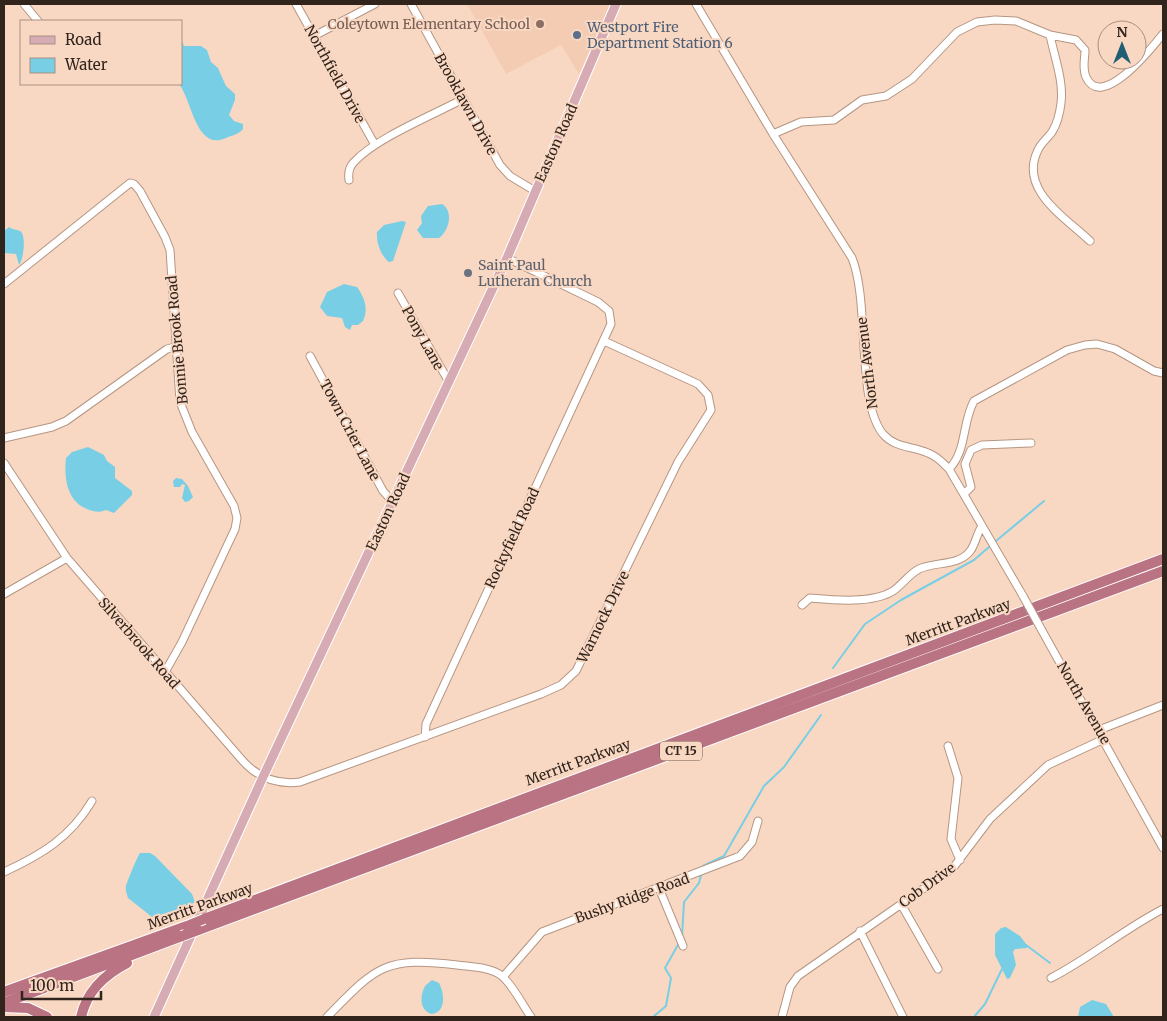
<svg xmlns="http://www.w3.org/2000/svg" width="1167" height="1021" font-family="Merriweather,serif">
<style>
.built{fill:#f3ccb3}
.water{fill:#78cee4}
.lines{fill:none;stroke-linecap:round;stroke-linejoin:round}
.stream{stroke:#78cee4;stroke-width:2}
.minor-casing{stroke:#b59683;stroke-width:9}
.major-casing{stroke:#fff;stroke-width:11}
.highway-casing{stroke:#fff;stroke-width:12}
.minor{stroke:#fff;stroke-width:7}
.major{stroke:#d6abb4;stroke-width:9}
.highway{stroke:#ba7382;stroke-width:10}
.minor-bridge-casing{stroke:#b59683;stroke-width:9;stroke-linecap:butt}
.highway-bridge-casing{stroke:#fff;stroke-width:12;stroke-linecap:butt}
.minor-bridge{stroke:#fff;stroke-width:7}
.highway-bridge{stroke:#ba7382;stroke-width:10}
.education-dot{fill:#8d6e63;stroke:#f9d8c3;stroke-width:2}
.service-dot{fill:#5c6f8a;stroke:#f9d8c3;stroke-width:2}
.worship-dot{fill:#6b7280;stroke:#f9d8c3;stroke-width:2}
.labels{text-anchor:middle;stroke-width:4;stroke-linejoin:round;paint-order:stroke}
.shield{fill:#f9d8c3;stroke:#6c5a4e;stroke-width:1}
.shield-label{font-size:12px;font-weight:bold;fill:#30241c}
.education-label{font-size:14px;fill:#785e54;stroke:#f9d8c3;text-anchor:end}
.service-label{font-size:14px;fill:#4e5e75;stroke:#f9d8c3;text-anchor:start}
.street-label{font-size:14px;fill:#30241c;stroke:#f9d8c3}
.worship-label{font-size:14px;fill:#5b616d;stroke:#f9d8c3;text-anchor:start}
</style>
<rect width="100%" height="100%" fill="#f9d8c3"/>
<!-- built -->
<path class="built" d="M467 4H611L579 74 561 45 506 74Z"/>
<!-- water -->
<path class="water" d="M181 39 184 46H201L207 50 211 62 218 68 226 86 235 94V100L229 115 234 121 243 124V129C238 135 232 135 226 138 196 152 192 100 179 84H181Z
M442 204C454 211 449 231 439 238H423L417 230 422 223 421 216 428 206Z
M402 221 406 222 393 261 389 262C381 256 376 242 377 232L384 225Z
M9 227C13 230 16 229 20 231 27 235 23 261 19 265L16 254 4 253V231Z
M344 284 357 287C364 297 369 308 363 321L358 325H352L350 330 345 327 342 318 327 316 320 307 327 292Z
M88 447 104 455 107 461 115 467V478L132 491V495L114 513 106 510C99 513 95 512 87 509 66 501 64 476 66 458L72 452Z
M176 478 182 479 188 486 193 497 189 501 185 502 182 498 185 485 182 484 180 487H174L173 481Z
M140 853H150L155 856 192 894 195 902 187 907 152 917 128 898C127 894 125 890 126 886 127 882 138 855 140 853Z
M1006 927 1020 936 1027 945V948L1015 949 1013 952 1016 965 1010 978 1007 979 995 955V934L1001 928Z
M432 980 439 983C445 994 446 1013 431 1014 419 1009 420 996 425 986Z
M1092 1000 1106 1004 1114 1017H1078L1080 1007Z"/>
<g class="lines">
<!-- stream -->
<path class="stream" d="M996 541 1044 501
M833 668 865 624 901 600 974 560 989 547
M703 866 724 856 764 786 784 767 821 715
M682 937 684 902 699 883 701 875
M1026 945 1050 963
M653 1017 666 1006 671 978 665 968 679 943
M974 1017 985 1004 1002 969"/>
<defs>
<path id="minor" d="M24 4 38 21
M296 4 375 145
M411 4 500 165 510 176 535 191
M696 4 773 134 852 258C870 302 856 401 883 434 895 448 912 446 928 453 937 456 943 463 949 469L1023 596
M1050 35C1054 56 1064 81 1061 103 1060 112 1057 124 1052 132 1048 138 1041 143 1038 150 1018 190 1066 218 1090 241
M314 36 375 4
M773 134 801 122 834 120 862 100 886 96 912 79 957 32 977 22 995 20 1016 21 1050 35 1076 40 1085 50C1085 59 1082 68 1086 77 1102 112 1153 46 1163 34
M349 180C348 173 349 167 354 162 376 138 433 115 463 99
M4 284 130 183 134 184 140 191 165 237 170 250 180 402 192 432 234 506 237 518 235 529 182 642 165 672
M398 293 449 382
M310 356 383 491 393 502
M4 438 52 427 66 421 167 349 175 347
M4 463 67 558 242 760C257 777 277 785 300 782L541 694 561 685 576 671 678 462 711 410 708 395 698 384 604 341
M949 469C967 451 962 422 974 401L1067 350 1085 345 1097 344 1115 349 1154 371 1163 373
M964 494 971 487 965 464 971 450 982 445 1031 443
M4 594 67 558
M802 605 810 598C833 600 872 604 893 591 902 585 909 574 919 569 935 561 959 567 971 550 976 542 977 533 982 526
M1040 627 1163 848
M1099 730 1163 705
M425 737 426 724 611 324 609 311 598 302 507 258
M948 746 958 778 951 839 960 860
M4 872C41 855 70 838 92 801
M659 888 683 946
M901 904 938 969
M860 931 903 1017
M503 977 542 932 740 856 752 842 758 821
M1051 978C1090 958 1124 929 1163 909
M327 1017C376 967 384 956 457 965 471 967 491 967 502 976 514 987 522 1004 531 1017
M782 1017 790 987 798 976 953 868 990 819 1048 765 1104 739"/>
<path id="major" d="M154 1017 263 777 507 258 616 4"/>
<path id="highway" d="M204 919 1163 559
M198 930 1163 571
M4 992 187 926
M4 1003 182 936
M4 1007 28 1008 47 1017
M81 1017C87 991 104 975 127 963"/>
</defs>
<!-- minor casing -->
<use href="#minor" class="minor-casing"/>
<!-- major casing -->
<use href="#major" class="major-casing"/>
<!-- highway casing -->
<use href="#highway" class="highway-casing"/>
<!-- minor -->
<use href="#minor" class="minor"/>
<!-- major -->
<use href="#major" class="major"/>
<!-- highway -->
<use href="#highway" class="highway"/>
<defs>
<path id="minor-bridge" d="M1023 596 1040 627"/>
<path id="highway-bridge" d="M187 926 204 919
M182 936 198 930"/>
</defs>
<!-- minor-bridge casing -->
<use href="#minor-bridge" class="minor-bridge-casing"/>
<!-- highway-bridge casing -->
<use href="#highway-bridge" class="highway-bridge-casing"/>
<!-- minor-bridge -->
<use href="#minor-bridge" class="minor-bridge"/>
<!-- highway-bridge -->
<use href="#highway-bridge" class="highway-bridge"/>
</g>
<!-- markers -->
<circle class="education-dot" cx="540" cy="24" r="5"/>
<circle class="service-dot" cx="577" cy="35" r="5"/>
<circle class="worship-dot" cx="468" cy="273" r="5"/>
<g class="labels">
<!-- shield labels -->
<rect class="shield" x="660" y="741.5" width="42" height="19" rx="4"/>
<g class="shield-label">
<text x="681" y="755">CT 15</text>
</g>
<!-- education labels -->
<g class="education-label">
<text x="530" y="29">Coleytown Elementary School</text>
</g>
<!-- service labels -->
<g class="service-label">
<text x="587" y="32">Westport Fire<tspan x="587" dy="16">Department Station 6</tspan></text>
</g>
<!-- street labels -->
<g class="street-label">
<text transform="translate(335 74) rotate(61)" y="5">Northfield Drive</text>
<text transform="translate(466 104) rotate(61)" y="5">Brooklawn Drive</text>
<text transform="translate(556 143) rotate(-66)" y="5">Easton Road</text>
<text transform="translate(423 338) rotate(61)" y="5">Pony Lane</text>
<text transform="translate(177 340) rotate(-95)" y="5">Bonnie Brook Road</text>
<text transform="translate(867 363) rotate(-97)" y="5">North Avenue</text>
<text transform="translate(350 430) rotate(62)" y="5">Town Crier Lane</text>
<text transform="translate(388 512) rotate(-65)" y="5">Easton Road</text>
<text transform="translate(512 538) rotate(-65)" y="5">Rockyfield Road</text>
<text transform="translate(603 617) rotate(-64)" y="5">Warnock Drive</text>
<text transform="translate(958 622) rotate(-20)" y="5">Merritt Parkway</text>
<text transform="translate(139 643) rotate(49)" y="5">Silverbrook Road</text>
<text transform="translate(1084 703) rotate(60)" y="5">North Avenue</text>
<text transform="translate(578 762) rotate(-20)" y="5">Merritt Parkway</text>
<text transform="translate(927 885) rotate(-36)" y="5">Cob Drive</text>
<text transform="translate(632 898) rotate(-20)" y="5">Bushy Ridge Road</text>
<text transform="translate(200 906) rotate(-20)" y="5">Merritt Parkway</text>
</g>
<!-- worship labels -->
<g class="worship-label">
<text x="478" y="270">Saint Paul<tspan x="478" dy="16">Lutheran Church</tspan></text>
</g>
</g>
<!-- border -->
<rect width="1167" height="1021" fill="none" stroke="#30241c" stroke-width="10"/>
<!-- legend -->
<rect x="20" y="20" width="162" height="65" fill="#f9d8c3" stroke="#a99080"/>
<rect x="30" y="36" width="25" height="8" fill="#d6abb4" stroke="#a99080"/>
<text x="65" y="45" font-size="15" fill="#30241c">Road</text>
<rect x="30" y="58" width="25" height="15" fill="#78cee4" stroke="#a99080"/>
<text x="65" y="70" font-size="15" fill="#30241c">Water</text>
<!-- north arrow -->
<g transform="translate(1122 45)"><circle r="24" fill="#f9d8c3" stroke="#a99080"/>
<path d="M0-4L9 19L0 12L-9 19Z" fill="#215e75"/>
<text y="-8" font-size="14" font-weight="bold" text-anchor="middle" fill="#30241c">N</text>
</g>
<!-- scale -->
<path d="M22 991v8h79v-8" fill="none" stroke="#30241c" stroke-width="2.5"/>
<text x="30" y="991" font-size="15" fill="#30241c" stroke="#f9d8c3" stroke-width="4" paint-order="stroke">100 m</text>
</svg>
